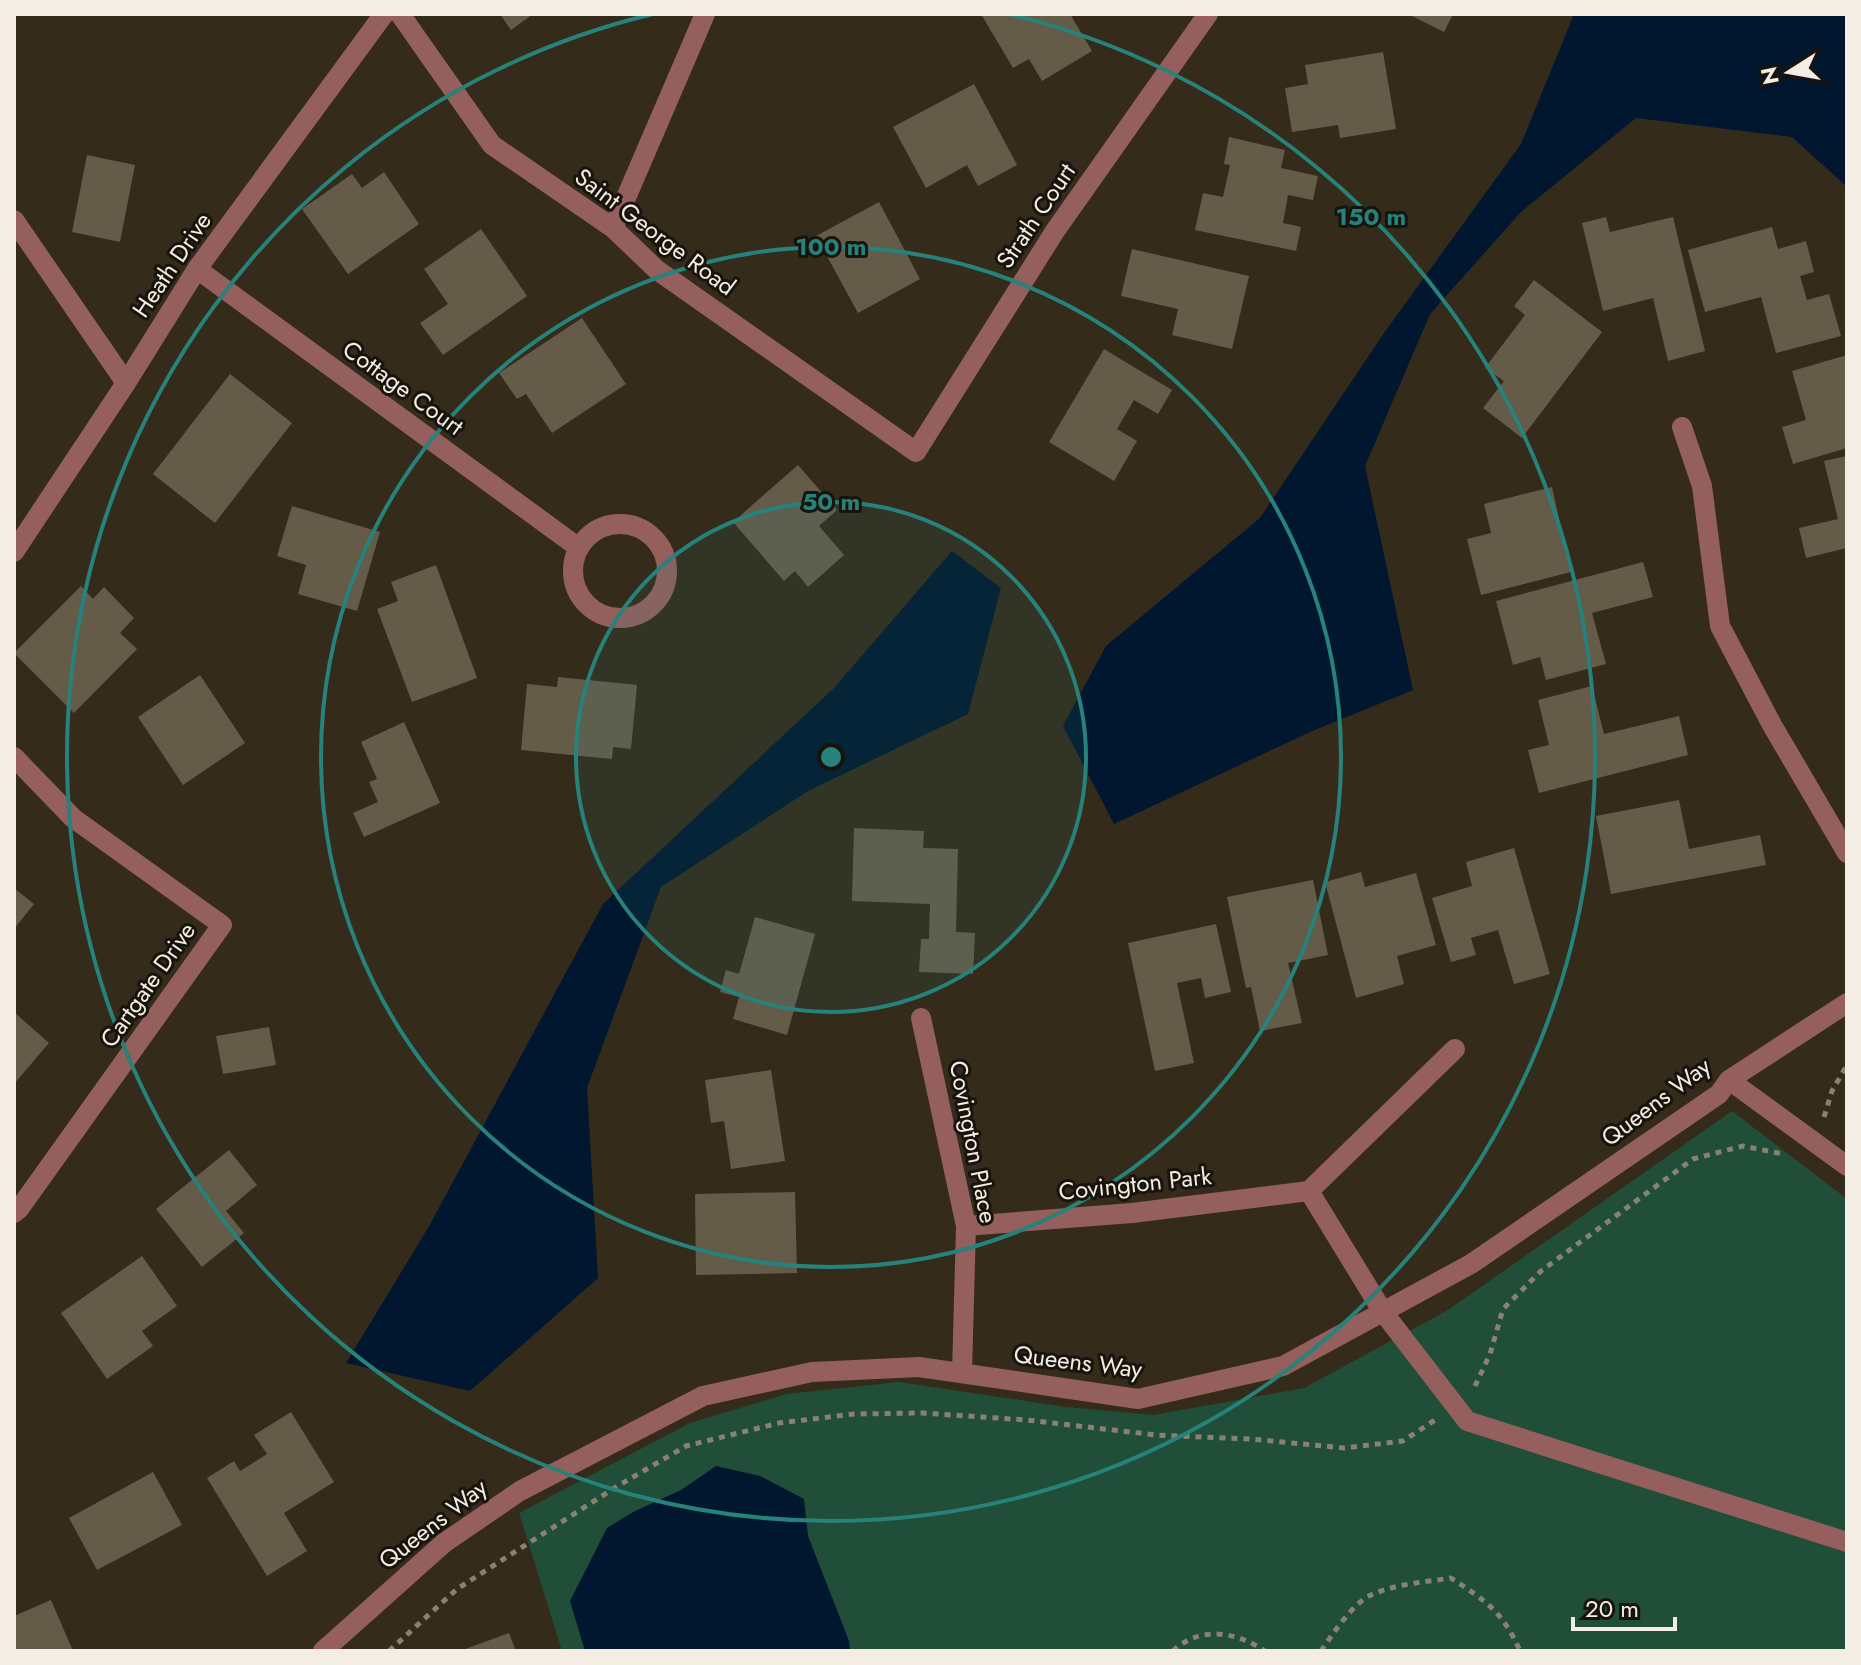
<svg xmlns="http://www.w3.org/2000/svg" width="1861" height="1665" font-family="Jost,sans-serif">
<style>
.green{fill:#214e38}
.water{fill:#00172f}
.building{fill:#655b49}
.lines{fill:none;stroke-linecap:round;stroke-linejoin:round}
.path{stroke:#898274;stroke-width:5;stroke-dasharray:6 6;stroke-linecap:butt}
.minor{stroke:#955f5e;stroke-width:20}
.ring{fill:none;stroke:#26827a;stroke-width:4}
.labels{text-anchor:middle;stroke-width:6;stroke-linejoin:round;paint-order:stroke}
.street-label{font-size:24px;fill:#f3ede3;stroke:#18140d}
.centre{fill:#26827a;stroke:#18140d;stroke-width:4}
.ring-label{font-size:24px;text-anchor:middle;font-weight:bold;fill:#26827a;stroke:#18140d;stroke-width:6;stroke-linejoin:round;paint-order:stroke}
</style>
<rect width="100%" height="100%" fill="#342b1a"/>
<!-- green -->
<path class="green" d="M1732 1111 1847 1199V1651H562L519 1513 690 1423 786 1394 899 1382 1066 1407 1153 1415 1304 1388 1448 1310Z"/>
<!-- water -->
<path class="water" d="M1574 14H1847V187L1792 137 1636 118 1521 212 1430 314 1365 466 1413 690 1310 732 1114 824 1063 726 1106 646 1260 518 1384 333 1521 144Z
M952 551 1001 588 968 714 808 791 661 887 587 1088 598 1278 470 1391 346 1363 428 1228 603 904 834 688Z
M716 1466 760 1476 804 1499 808 1536 849 1641 850 1651H585L570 1601 607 1528 635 1511 681 1490Z"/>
<!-- building -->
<path class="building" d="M500 14H533L511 30Z
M981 14H1070L1092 51 1042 81 1029 59 1013 68Z
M1408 14H1453L1444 32Z
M1383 52 1396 129 1340 138 1338 125 1292 132 1285 88 1308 84 1305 65Z
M974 84 1017 165 978 186 967 165 926 188 893 127Z
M1229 137 1285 150 1281 168 1318 176 1313 200 1288 195 1283 223 1301 227 1296 251 1195 230 1203 193 1223 197 1230 165 1224 164Z
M87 155 135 165 120 242 72 232Z
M384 172 419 224 348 274 302 209 352 174 362 188Z
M879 202 920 279 858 313 816 236Z
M1606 217 1610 232 1673 217 1705 351 1668 361 1653 298 1603 311 1582 223Z
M1772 227 1778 249 1806 241 1814 272 1800 276 1807 300 1829 294 1841 336 1776 353 1761 297 1705 312 1688 250Z
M481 229 527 296 443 355 420 323 448 304 424 269Z
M1132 249 1249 276 1232 349 1172 335 1178 309 1121 296Z
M1534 280 1602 332 1522 438 1483 408 1504 381 1485 368 1525 315 1514 306Z
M582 318 626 384 552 433 526 394 517 399 499 373Z
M1104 349 1172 390 1158 414 1134 400 1117 429 1137 441 1114 481 1049 442Z
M1847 355V448L1793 464 1782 427 1806 420 1792 371Z
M230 374 292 423 215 523 153 474Z
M1847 456V548L1806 558 1799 528 1838 519 1824 461Z
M798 465 837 510 819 526 844 555 808 587 795 571 784 581 733 522Z
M1552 487 1571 572 1481 595 1467 539 1491 533 1484 504Z
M292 506 380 532 357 611 298 594 306 565 277 556Z
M1643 562 1653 597 1592 613 1606 664 1546 680 1540 657 1513 665 1496 601Z
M436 565 477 678 412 702 377 609 398 601 391 582Z
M81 586 93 599 104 587 134 618 120 633 137 649 74 713 14 653Z
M200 675 245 743 183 785 138 717Z
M558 677 637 685 631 749 613 747 612 759 521 750 527 684 557 687Z
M1592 686 1604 734 1679 716 1688 755 1539 793 1528 750 1549 745 1538 700Z
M404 722 440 803 364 837 353 813 378 802 369 782 377 779 361 742Z
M1679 800 1689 849 1760 835 1766 865 1611 894 1596 816Z
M854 828 924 831 923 848 958 849 956 932 975 933 973 974 919 972 921 939H929L930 904 852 901Z
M1514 848 1550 974 1514 984 1498 930 1471 938 1476 955 1451 962 1432 898 1472 886 1466 862Z
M1361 872 1365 887 1416 873 1436 945 1397 956 1404 984 1356 998 1325 882Z
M1313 880 1328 955 1288 963 1302 1023 1260 1031 1251 987 1246 988 1227 897Z
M14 888 34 904 14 929Z
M755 917 815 934 787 1035 733 1019 739 997 720 992 726 970 739 974Z
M1216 924 1231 992 1205 998 1201 978 1177 983 1194 1063 1155 1071 1128 943Z
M14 1012 49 1043 14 1084Z
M269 1027 276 1065 223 1074 216 1036Z
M771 1070 785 1161 731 1169 724 1121 711 1123 705 1080Z
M229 1150 257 1185 226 1211 244 1233 202 1267 156 1209Z
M795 1192 797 1273 696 1275 695 1194Z
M142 1256 177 1306 142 1331 153 1346 107 1379 61 1313Z
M291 1412 334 1482 284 1513 307 1551 267 1576 207 1478 234 1461 240 1471 267 1454 254 1435Z
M153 1472 182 1525 97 1570 69 1518Z
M51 1600 73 1651H14V1616Z
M509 1633 516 1651H460Z"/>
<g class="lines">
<!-- path -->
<path class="path" d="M1824 1117 1832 1091 1847 1065
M1475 1386 1490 1354 1503 1309 1541 1271 1693 1159 1743 1146 1783 1154
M389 1651 457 1589 616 1487 686 1446 779 1423 854 1414 922 1413 1027 1420 1156 1435 1251 1439 1344 1448 1403 1441 1435 1420
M1173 1651C1200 1625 1237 1632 1265 1651
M1321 1651C1332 1635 1353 1603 1371 1595 1395 1584 1425 1582 1451 1578 1486 1601 1503 1612 1520 1651"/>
<!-- minor -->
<path class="minor" d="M400 14 492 145 613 228 657 270 916 452 1055 231 1208 14
M14 220 126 383
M613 228 705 14
M197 269 579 548
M1682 427 1702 486 1720 626 1772 725 1847 853
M573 571a47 47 0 1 1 94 0a47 47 0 1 1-94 0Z
M14 552 126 383 197 269 384 14
M14 757 73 818 222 925 19 1209 14 1213
M921 1018 966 1226 962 1373
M1729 1080 1847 1166
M1309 1191 1383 1312 1467 1421 1847 1542
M966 1226 1132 1213 1309 1191 1455 1049
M323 1651 444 1543 520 1491 703 1396 812 1372 919 1367 1138 1399 1283 1366 1471 1264 1719 1094 1729 1080 1847 1003"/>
</g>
<!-- distance rings -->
<circle cx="831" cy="757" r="255" fill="#26827a" fill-opacity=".12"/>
<g class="ring">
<circle cx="831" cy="757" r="255"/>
<circle cx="831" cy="757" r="510"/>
<path d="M1009 14A764 764 0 1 1 653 14"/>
</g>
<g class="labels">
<!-- street labels -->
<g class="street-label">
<text transform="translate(1036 216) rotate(-56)" y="8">Strath Court</text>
<text transform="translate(655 232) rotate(37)" y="8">Saint George Road</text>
<text transform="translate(172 265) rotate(-56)" y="8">Heath Drive</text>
<text transform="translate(403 388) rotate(36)" y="8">Cottage Court</text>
<text transform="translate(148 985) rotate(-55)" y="8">Cartgate Drive</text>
<text transform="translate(1656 1102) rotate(-37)" y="8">Queens Way</text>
<text transform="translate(973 1142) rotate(79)" y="8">Covington Place</text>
<text transform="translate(1135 1184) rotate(-6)" y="8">Covington Park</text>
<text transform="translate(1078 1362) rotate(7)" y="8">Queens Way</text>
<text transform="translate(433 1524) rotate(-38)" y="8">Queens Way</text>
</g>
</g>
<circle cx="831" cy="757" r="12" class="centre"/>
<g class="ring-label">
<text x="1371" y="225">150 m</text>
<text x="831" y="255">100 m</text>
<text x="831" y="510">50 m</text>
</g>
<!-- border -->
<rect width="1861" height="1665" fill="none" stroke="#f3ede3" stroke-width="32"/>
<!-- north arrow -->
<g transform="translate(1789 72) rotate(259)" stroke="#18140d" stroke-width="6" paint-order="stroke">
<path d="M0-6L14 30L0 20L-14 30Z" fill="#f3ede3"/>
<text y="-12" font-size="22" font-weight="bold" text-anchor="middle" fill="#f3ede3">N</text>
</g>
<!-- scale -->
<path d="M1573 1617v12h102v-12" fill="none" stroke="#f3ede3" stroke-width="4"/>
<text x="1585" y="1617" font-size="24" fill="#f3ede3" stroke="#18140d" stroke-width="6" paint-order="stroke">20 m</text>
</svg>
